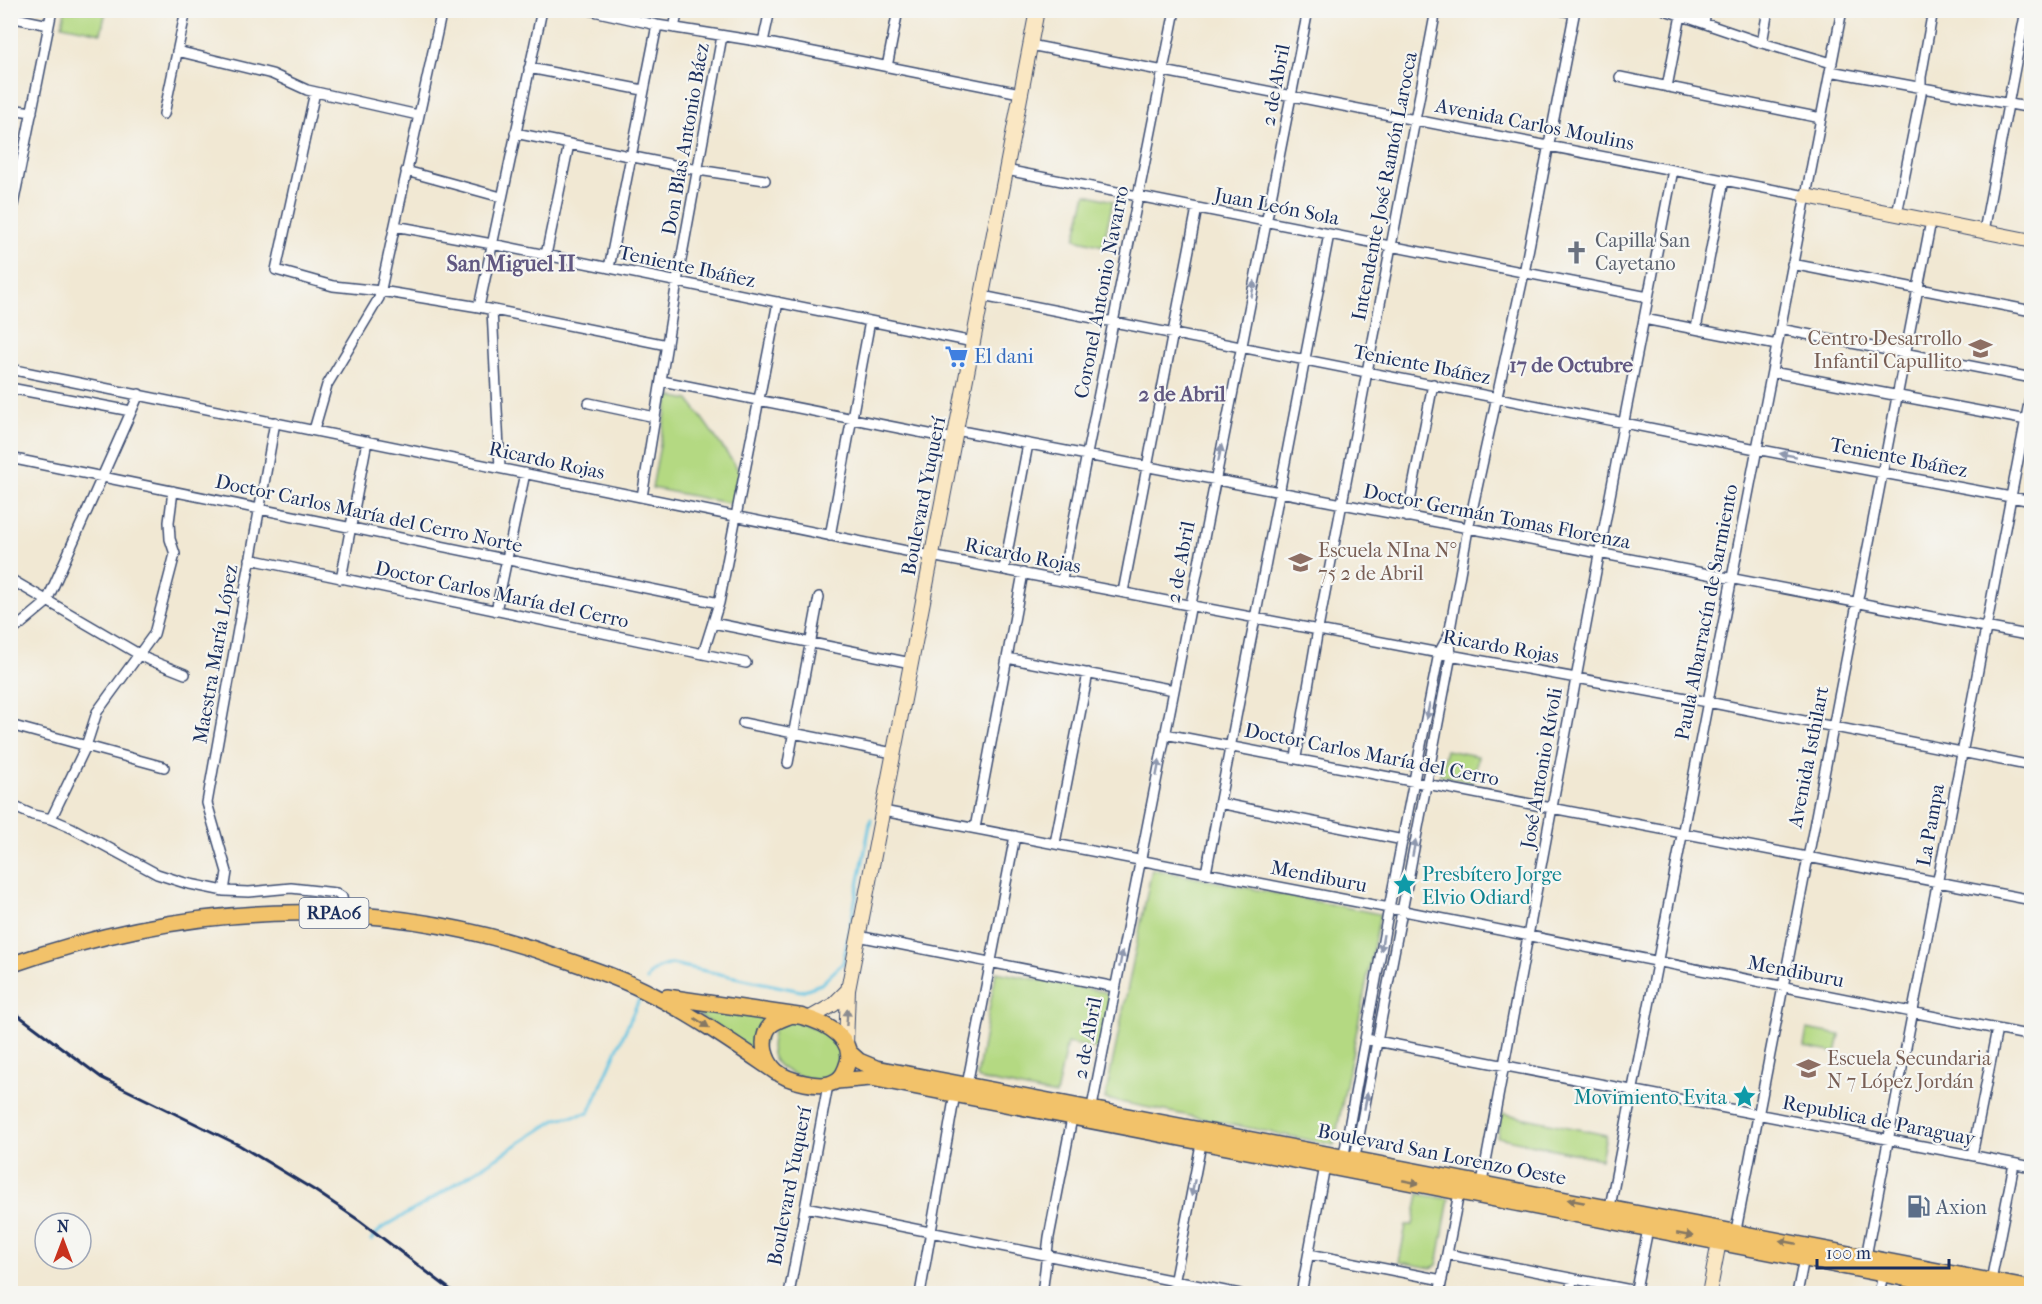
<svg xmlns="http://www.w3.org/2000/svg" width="2042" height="1304" font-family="'IM FELL French Canon',serif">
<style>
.green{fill:#b4d982;stroke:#688470;stroke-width:1.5}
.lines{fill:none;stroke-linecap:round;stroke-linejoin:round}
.stream{stroke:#64c4e2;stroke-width:3}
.street-casing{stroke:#3b4b70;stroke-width:12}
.secondary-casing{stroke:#3b4b70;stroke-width:16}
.primary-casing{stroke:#3b4b70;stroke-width:18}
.street{stroke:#fff;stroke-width:9}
.secondary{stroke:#fae7c3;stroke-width:14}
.primary{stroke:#f2c26a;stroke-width:15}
.rail{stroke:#1b2f5e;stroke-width:3}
.oneway{fill:#8d97ae}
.oneway2{fill:#8a8b90}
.oneway3{fill:#867864}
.labels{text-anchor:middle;stroke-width:4.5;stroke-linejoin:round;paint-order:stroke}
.shield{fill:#f6f6f2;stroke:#5d6b8a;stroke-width:1.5}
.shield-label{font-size:18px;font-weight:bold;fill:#1b2f5e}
.street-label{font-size:20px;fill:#1b2f5e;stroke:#f6f6f2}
.worship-label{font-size:20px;fill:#5b616d;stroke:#f6f6f2;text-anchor:start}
.education-label{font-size:20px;fill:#785e54;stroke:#f6f6f2;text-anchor:start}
.shop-label{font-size:20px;fill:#366cbe;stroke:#f6f6f2;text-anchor:start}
.culture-label{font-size:20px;fill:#0d838f;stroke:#f6f6f2;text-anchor:start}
.service-label{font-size:20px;fill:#4e5e75;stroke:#f6f6f2;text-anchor:start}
.neighbourhood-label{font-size:21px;font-weight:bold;fill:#615881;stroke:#f6f6f2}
.quarter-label{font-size:22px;font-weight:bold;fill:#615881;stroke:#f6f6f2}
</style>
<rect width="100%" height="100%" fill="#f6f6f2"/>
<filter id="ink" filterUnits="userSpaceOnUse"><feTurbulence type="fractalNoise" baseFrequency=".0167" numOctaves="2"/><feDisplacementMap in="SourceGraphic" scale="12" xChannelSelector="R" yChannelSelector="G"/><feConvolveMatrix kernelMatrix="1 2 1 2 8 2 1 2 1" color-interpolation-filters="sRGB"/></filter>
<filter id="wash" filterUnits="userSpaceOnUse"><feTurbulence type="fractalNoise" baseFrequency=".008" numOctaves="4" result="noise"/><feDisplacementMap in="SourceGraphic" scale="24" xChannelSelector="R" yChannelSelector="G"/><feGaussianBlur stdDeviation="1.35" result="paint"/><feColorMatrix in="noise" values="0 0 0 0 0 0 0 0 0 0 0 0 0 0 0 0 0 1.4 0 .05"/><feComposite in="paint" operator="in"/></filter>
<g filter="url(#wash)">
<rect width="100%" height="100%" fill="#f1e8d3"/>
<!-- green -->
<path class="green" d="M65 11H106L101 33 62 25Z
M1086 194 1113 201 1103 246 1075 239Z
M669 396 689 400 740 472 733 504 652 488Z
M1446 750 1478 756 1473 782 1440 775Z
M1152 869 1380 914 1334 1145 1105 1099Z
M996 972 1105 992 1111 998 1100 1049 1067 1043 1056 1095 979 1079 977 1076Z
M695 1005 772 1015 760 1054 692 1011Z
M792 1019C825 1031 869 1048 823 1083 790 1072 760 1071 775 1027Z
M1807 1029 1840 1035 1836 1053 1804 1047Z
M1502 1113 1606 1135 1601 1159 1497 1137Z
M1419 1194 1449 1199 1437 1265 1431 1268 1399 1262 1406 1225H1413Z"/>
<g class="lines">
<!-- stream -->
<path class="stream" d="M647 980C651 969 661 967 672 964L801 991 821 984 843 963 871 819
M371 1240 382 1228 424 1204 557 1119 589 1113 641 995"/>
</g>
</g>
<g filter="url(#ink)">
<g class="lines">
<defs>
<path id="street" d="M589 10 657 25 763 42 1020 93
M1560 10 1574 13
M1665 10 1762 43 1832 63
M10 17 49 25
M1704 23 1706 10
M674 28 678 10
M763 42 770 10
M1762 43 1768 10
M1030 45 1806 196
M177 51 272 74 307 90 418 115
M887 67 898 10
M529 68 643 90
M1830 71 2032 108
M1620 77 1821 118
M1667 87 1681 15
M315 92 276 270 333 286 381 291 479 307 667 345
M10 109 32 112
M164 114 186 10
M515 133 698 170 765 180
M1006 170 1648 297
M406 171 501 197
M1897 214 1921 94V77L1933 10
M10 220 52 10
M395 226 492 244 973 342
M1984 231 2026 10
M546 255 569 144
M1792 264 2032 311
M609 268 657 25
M982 296 1756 449 2032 501
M479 307 542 10
M492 310 500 468
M1644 319 1777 345
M1696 329 1724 180
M1780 329 2032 378
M10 369 931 556 1439 653 1708 702 2032 766
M1772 372 2032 421
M662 381 954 439
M10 388 131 411
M589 403 655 417
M314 430 327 385 379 298 442 10
M956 430 2032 636
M10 458 719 603
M642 497 677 282 722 36
M1407 517 1433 384
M830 536 870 321
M250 559 746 663
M1004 569 1028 444
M10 579 147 659 185 674
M341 579 367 441
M1062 580 1175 10
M1123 592 1197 208
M496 611 525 473
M713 623 911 663
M10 633 46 603 139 394
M703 654 719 603 778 302
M1007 658 1174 690
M743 723 893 753
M10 725 164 767
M1165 734 2032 900
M1296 757 1318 629 1436 10
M788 763 819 597
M1219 803 1403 840
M10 805 33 815 51 819 72 828 157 874 185 883 224 891 249 892 291 888 336 893 342 897 345 914
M883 811 1389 908 2032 1036
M51 819 86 746 97 712 154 634 175 554 170 539 169 522 173 491
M975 828 1023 573
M1055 843 1088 673
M1206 873 1329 234
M224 891 227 872 207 803 275 422
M858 936 1115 987
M1366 1039 2032 1167
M967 1085 1015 836
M1091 1112 1308 10
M1972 1155 1997 1029
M1343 1160 1389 908 1439 653 1449 635
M1354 1162 1451 655 1449 635 1468 529 1524 273 1575 10
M1481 1188 1624 421 1673 170
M805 1207 1240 1294
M1609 1212 1842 10
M1734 1231 1737 1225 1931 221
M1309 1254 1442 1280
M1447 1254 1636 1291
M1865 1262 2032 387
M1991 1281 2014 1164
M789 1294 828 1085
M920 1294 955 1094
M1042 1294 1049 1237 1073 1113
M1172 1294 1202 1139
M1301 1294 1325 1166
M1439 1294 1460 1188
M1570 1294 1572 1279
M1635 1294 1648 1229
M1797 1294 1804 1258
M1879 1294 1883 1274"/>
<path id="secondary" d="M1806 196 2032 241
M810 1018 833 1005 848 990
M846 1045 848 990 1037 10
M1709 1294 1718 1247 1727 1237"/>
<path id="primary" d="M10 965C197 899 383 893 569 961 598 971 627 981 653 995 696 1017 736 1045 776 1072
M667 997 792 1015
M792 1015C814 1017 855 1034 848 1062 846 1069 842 1078 836 1081 823 1090 787 1081 776 1071 764 1060 759 1037 771 1025 777 1020 785 1018 792 1015Z
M849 1052 859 1061 876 1068 2032 1289
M837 1081 871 1078 1986 1294"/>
</defs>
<!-- street casing -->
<use href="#street" class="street-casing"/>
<!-- secondary casing -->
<use href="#secondary" class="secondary-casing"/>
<!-- primary casing -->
<use href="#primary" class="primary-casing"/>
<!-- street -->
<use href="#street" class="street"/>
<!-- secondary -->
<use href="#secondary" class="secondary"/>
<!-- primary -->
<use href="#primary" class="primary"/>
<!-- rail -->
<path class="rail" d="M10 1009 102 1078 239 1145 314 1190 360 1221 456 1294"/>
</g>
<!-- one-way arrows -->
<defs><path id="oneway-solid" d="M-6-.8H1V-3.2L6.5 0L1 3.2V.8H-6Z" transform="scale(1.5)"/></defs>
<g class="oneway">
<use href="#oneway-solid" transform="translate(1253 289) rotate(-79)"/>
<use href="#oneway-solid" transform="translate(1220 453) rotate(-79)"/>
<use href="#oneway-solid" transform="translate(1788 455) rotate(-170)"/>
<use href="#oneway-solid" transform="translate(1428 711) rotate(101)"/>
<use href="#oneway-solid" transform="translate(1158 768) rotate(-79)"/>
<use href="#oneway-solid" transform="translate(1414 848) rotate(-79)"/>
<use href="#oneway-solid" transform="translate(1382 943) rotate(100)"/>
<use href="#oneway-solid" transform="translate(1121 959) rotate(-79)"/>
<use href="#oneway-solid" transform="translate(1366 1101) rotate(-79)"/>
<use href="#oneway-solid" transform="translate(1193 1188) rotate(101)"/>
</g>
<use class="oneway2" href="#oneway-solid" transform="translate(847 1017) rotate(-86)"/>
<g class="oneway3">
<use href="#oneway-solid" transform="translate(702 1023) rotate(33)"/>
<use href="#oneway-solid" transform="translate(1411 1182) rotate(11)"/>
<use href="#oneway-solid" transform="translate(1576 1201) rotate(-169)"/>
<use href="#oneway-solid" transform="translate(1685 1235) rotate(11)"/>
<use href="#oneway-solid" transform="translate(1788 1242) rotate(-169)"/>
</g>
</g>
<!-- icons -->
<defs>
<symbol id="church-bare" viewBox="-9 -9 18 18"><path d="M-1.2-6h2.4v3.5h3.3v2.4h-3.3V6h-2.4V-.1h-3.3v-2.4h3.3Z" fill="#6b7280" stroke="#f6f6f2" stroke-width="2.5" paint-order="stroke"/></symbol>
<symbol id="school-bare" viewBox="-9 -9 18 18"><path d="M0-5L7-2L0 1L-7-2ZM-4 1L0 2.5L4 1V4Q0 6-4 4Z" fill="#8d6e63" stroke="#f6f6f2" stroke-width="2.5" paint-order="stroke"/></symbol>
<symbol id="supermarket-bare" viewBox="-9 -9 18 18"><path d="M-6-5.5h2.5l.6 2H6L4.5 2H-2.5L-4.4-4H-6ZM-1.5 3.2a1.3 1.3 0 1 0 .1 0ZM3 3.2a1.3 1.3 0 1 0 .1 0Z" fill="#3f7fe0" stroke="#f6f6f2" stroke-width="2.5" paint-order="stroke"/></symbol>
<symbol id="sight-bare" viewBox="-9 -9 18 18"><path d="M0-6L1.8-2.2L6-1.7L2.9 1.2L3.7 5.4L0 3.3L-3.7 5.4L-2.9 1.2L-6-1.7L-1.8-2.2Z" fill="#0f9aa8" stroke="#f6f6f2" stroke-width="2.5" paint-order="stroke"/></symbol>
<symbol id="fuel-bare" viewBox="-9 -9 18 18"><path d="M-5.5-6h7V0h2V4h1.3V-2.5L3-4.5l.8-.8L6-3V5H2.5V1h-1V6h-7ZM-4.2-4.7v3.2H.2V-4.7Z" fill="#5c6f8a" stroke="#f6f6f2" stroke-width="2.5" paint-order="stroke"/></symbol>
</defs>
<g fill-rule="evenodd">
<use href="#church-bare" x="1560" y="236" width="33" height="33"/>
<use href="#school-bare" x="1964" y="332" width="33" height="33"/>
<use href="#supermarket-bare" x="940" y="340" width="33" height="33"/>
<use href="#school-bare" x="1284" y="546" width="33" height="33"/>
<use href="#sight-bare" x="1388" y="868" width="33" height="33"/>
<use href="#school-bare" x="1792" y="1052" width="33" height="33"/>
<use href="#sight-bare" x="1728" y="1080" width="33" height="33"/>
<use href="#fuel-bare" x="1902" y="1190" width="33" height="33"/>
</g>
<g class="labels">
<!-- shield labels -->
<rect class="shield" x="299.5" y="898" width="69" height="30" rx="4.5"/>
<g class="shield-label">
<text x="334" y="919">RPA06</text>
</g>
<!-- street labels -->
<g class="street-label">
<text transform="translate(1275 85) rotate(-79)" y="7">2 de Abril</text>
<text transform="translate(1535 124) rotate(11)" y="7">Avenida Carlos Moulins</text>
<text transform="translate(685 139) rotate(-80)" y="7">Don Blas Antonio Báez</text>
<text transform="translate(1384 186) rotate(-79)" y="7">Intendente José Ramón Larocca</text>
<text transform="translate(1277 206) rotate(11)" y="7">Juan León Sola</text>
<text transform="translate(687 266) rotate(12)" y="7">Teniente Ibáñez</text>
<text transform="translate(1101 292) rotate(-79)" y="7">Coronel Antonio Navarro</text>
<text transform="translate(1422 364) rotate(11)" y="7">Teniente Ibáñez</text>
<text transform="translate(1899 457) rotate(11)" y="7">Teniente Ibáñez</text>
<text transform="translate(547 460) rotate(12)" y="7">Ricardo Rojas</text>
<text transform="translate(923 496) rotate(-79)" y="7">Boulevard Yuquerí</text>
<text transform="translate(369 513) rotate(12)" y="7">Doctor Carlos María del Cerro Norte</text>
<text transform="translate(1497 516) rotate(11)" y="7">Doctor Germán Tomas Florenza</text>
<text transform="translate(1023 555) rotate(11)" y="7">Ricardo Rojas</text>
<text transform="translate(1180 562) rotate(-79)" y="7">2 de Abril</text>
<text transform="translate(502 594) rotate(12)" y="7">Doctor Carlos María del Cerro</text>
<text transform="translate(1706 612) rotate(-79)" y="7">Paula Albarracín de Sarmiento</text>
<text transform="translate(1501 646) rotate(10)" y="7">Ricardo Rojas</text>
<text transform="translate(215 654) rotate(-80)" y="7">Maestra María López</text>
<text transform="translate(1372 754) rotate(11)" y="7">Doctor Carlos María del Cerro</text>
<text transform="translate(1808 757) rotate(-79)" y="7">Avenida Isthilart</text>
<text transform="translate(1541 768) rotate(-80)" y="7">José Antonio Rívoli</text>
<text transform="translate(1930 825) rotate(-80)" y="7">La Pampa</text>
<text transform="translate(1319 876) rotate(11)" y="7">Mendiburu</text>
<text transform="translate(1796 971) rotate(11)" y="7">Mendiburu</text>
<text transform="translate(1087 1038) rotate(-79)" y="7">2 de Abril</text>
<text transform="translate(1879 1120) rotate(11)" y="7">Republica de Paraguay</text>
<text transform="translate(1442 1154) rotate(11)" y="7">Boulevard San Lorenzo Oeste</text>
<text transform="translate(789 1186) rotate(-79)" y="7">Boulevard Yuquerí</text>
</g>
<!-- worship labels -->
<g class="worship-label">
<text x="1595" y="247">Capilla San<tspan x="1595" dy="23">Cayetano</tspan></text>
</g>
<!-- education labels -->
<g class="education-label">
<text x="1962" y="345" text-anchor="end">Centro Desarrollo<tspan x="1962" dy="23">Infantil Capullito</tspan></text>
<text x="1318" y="557">Escuela NIna N°<tspan x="1318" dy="23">75 2 de Abril</tspan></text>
<text x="1827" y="1065">Escuela Secundaria<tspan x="1827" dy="23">N 7 López Jordán</tspan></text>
</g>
<!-- shop labels -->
<g class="shop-label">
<text x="974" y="363">El dani</text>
</g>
<!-- culture labels -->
<g class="culture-label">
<text x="1422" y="881">Presbítero Jorge<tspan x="1422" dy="23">Elvio Odiard</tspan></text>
<text x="1727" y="1104" text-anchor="end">Movimiento Evita</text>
</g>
<!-- service labels -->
<g class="service-label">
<text x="1936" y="1214">Axion</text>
</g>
<!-- neighbourhood labels -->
<g class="neighbourhood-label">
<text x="1571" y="372">17 de Octubre</text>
<text x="1182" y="401">2 de Abril</text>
</g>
<!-- quarter labels -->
<g class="quarter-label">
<text x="511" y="271">San Miguel II</text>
</g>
</g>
<!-- margin -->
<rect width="2042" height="1304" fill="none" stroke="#f6f6f2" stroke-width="36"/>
<!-- north arrow -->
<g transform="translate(63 1241)"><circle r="28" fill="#f6f6f2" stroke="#9ea6b7" stroke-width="1.5"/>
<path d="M0-4.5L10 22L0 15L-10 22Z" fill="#c8321e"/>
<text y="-9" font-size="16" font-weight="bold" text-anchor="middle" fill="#1b2f5e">N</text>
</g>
<!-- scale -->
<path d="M1817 1259v9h132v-9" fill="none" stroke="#1b2f5e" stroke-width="3"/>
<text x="1826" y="1259" font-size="18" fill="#1b2f5e" stroke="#f6f6f2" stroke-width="4.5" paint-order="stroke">100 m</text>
</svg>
